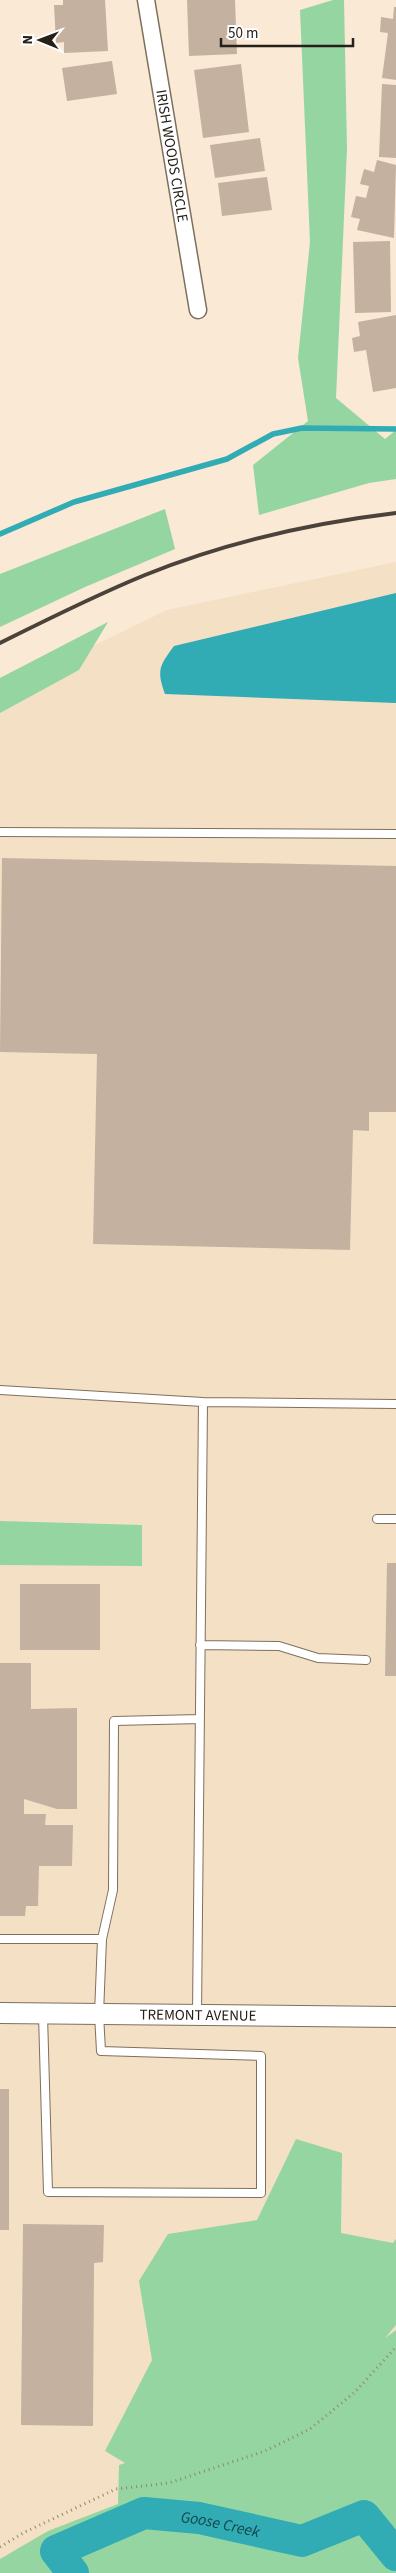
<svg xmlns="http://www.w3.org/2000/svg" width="396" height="2573" font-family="'Source Sans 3',sans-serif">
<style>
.built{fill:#f4e0c5}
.green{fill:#94d5a2}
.water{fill:#31abb4}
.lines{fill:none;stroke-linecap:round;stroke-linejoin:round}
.stream{stroke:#31abb4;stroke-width:5.5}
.river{stroke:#31abb4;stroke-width:32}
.building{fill:#c4b1a0}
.service-casing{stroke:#7e705e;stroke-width:10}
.minor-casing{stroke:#7e705e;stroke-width:19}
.tertiary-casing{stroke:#7e705e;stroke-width:22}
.path{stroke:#918678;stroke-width:3;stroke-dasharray:1 4;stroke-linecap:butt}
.service{stroke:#fff;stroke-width:8}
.minor{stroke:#fff;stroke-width:16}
.tertiary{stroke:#fff;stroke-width:20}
.rail{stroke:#4b433a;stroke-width:4}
.labels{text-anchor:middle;stroke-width:4.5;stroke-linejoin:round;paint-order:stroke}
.street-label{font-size:15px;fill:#262019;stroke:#fff}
.water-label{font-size:16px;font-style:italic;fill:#13474b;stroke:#fff}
</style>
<rect width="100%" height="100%" fill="#f9e9d5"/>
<!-- built -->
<path class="built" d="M396 562V2330L302 2403 117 2540 0 2573V691L167 610Z"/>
<!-- green -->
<path class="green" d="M333 0H344L347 149 336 398 385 439 396 430V479L369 483 259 515 253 465 308 421 298 358 310 242 300 10Z
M165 509 175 549 85 587 0 627V574Z
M108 622 79 670 0 713V678Z
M0 1521 142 1525V1566L0 1565Z
M296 2139 342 2153 341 2233 393 2243 396 2239V2325L385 2338 396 2330V2573H0V2559L48 2531 118 2504 119 2465 125 2463 105 2451 152 2360 139 2281 168 2234 257 2220Z"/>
<!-- water -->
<path class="water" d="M396 593V703L165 694C156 670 160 665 174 646Z"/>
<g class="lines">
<!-- stream -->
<path class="stream" d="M0 534 74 502 227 459 273 434 302 428 396 429"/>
<!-- river -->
<path class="river" id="s1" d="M73 2573 56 2551 144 2513 199 2518 302 2541 364 2516 396 2555"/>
</g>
<!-- building -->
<path class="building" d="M63 0H105L108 51 64 53V42L56 43 54 5H63Z
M187 0H235L237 54 189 56Z
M394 7H396V80L382 78 388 33 380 32 381 17 393 19Z
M112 61 117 94 67 101 62 68Z
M241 64 249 132 203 138 194 70Z
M382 84 396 85V158L379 157Z
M260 138 265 171 215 178 210 145Z
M377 160 396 165 394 238 357 230 360 219 351 217 356 196 366 198 369 186 360 184 364 169 374 172Z
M267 177 272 210 222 216 218 183Z
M390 241 391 312 355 313 353 242Z
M396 315V388L373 392 366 350 354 352 352 338 360 336 358 322Z
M2 858 396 866V1112H369V1131L353 1130 350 1250 93 1244 97 1054 0 1052Z
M387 1563H396V1676H385Z
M20 1584H100V1650H20Z
M0 1663H31V1709L77 1708V1809H57L24 1799V1814H46L45 1825H73L72 1866H39L38 1906H26L25 1916H0Z
M0 2089H9V2230H0Z
M23 2224 104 2225 103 2262 94 2263 93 2426 21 2425Z"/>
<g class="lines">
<defs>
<path id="service" d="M0 832 396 834
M0 1390 203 1402 396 1404
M377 1519H396
M200 1645 279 1646 318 1658 366 1660
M0 1939H102L99 2014 101 2051 261 2056V2193L48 2192 43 2015
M102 1939 113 1890 114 1721 200 1719
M197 2015 203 1402"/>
<g id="minor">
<path id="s2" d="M146 0 198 310"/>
</g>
<g id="tertiary">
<path id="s3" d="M0 2013 396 2017"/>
</g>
</defs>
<!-- service casing -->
<use href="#service" class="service-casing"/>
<!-- minor casing -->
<use href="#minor" class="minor-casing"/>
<!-- tertiary casing -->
<use href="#tertiary" class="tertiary-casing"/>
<!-- path -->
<path class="path" d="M0 2547 25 2532 116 2489 169 2483 265 2451 310 2429 355 2392 396 2347"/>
<!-- service -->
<use href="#service" class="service"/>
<!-- minor -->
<use href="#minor" class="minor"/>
<!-- tertiary -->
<use href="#tertiary" class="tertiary"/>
<!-- rail -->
<path class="rail" d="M0 643C48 619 96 595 145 575 224 543 312 523 396 513"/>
</g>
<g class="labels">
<!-- street labels -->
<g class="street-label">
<text dy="5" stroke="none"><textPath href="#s2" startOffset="158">IRISH WOODS CIRCLE</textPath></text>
<text dy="5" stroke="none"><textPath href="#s3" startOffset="198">TREMONT AVENUE</textPath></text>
</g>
<!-- water labels -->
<g class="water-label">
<text dy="6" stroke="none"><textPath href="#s1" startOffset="201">Goose Creek</textPath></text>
</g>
</g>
<!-- north arrow -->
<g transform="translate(40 40) rotate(271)" stroke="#ffffff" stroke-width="4" paint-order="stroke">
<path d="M0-4L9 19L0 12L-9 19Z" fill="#262019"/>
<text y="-8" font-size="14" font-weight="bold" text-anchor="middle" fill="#262019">N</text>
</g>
<!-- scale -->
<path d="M221 38v8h132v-8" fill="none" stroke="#262019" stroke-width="2.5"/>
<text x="228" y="38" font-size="15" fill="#262019" stroke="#ffffff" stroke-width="4" paint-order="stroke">50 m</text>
</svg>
